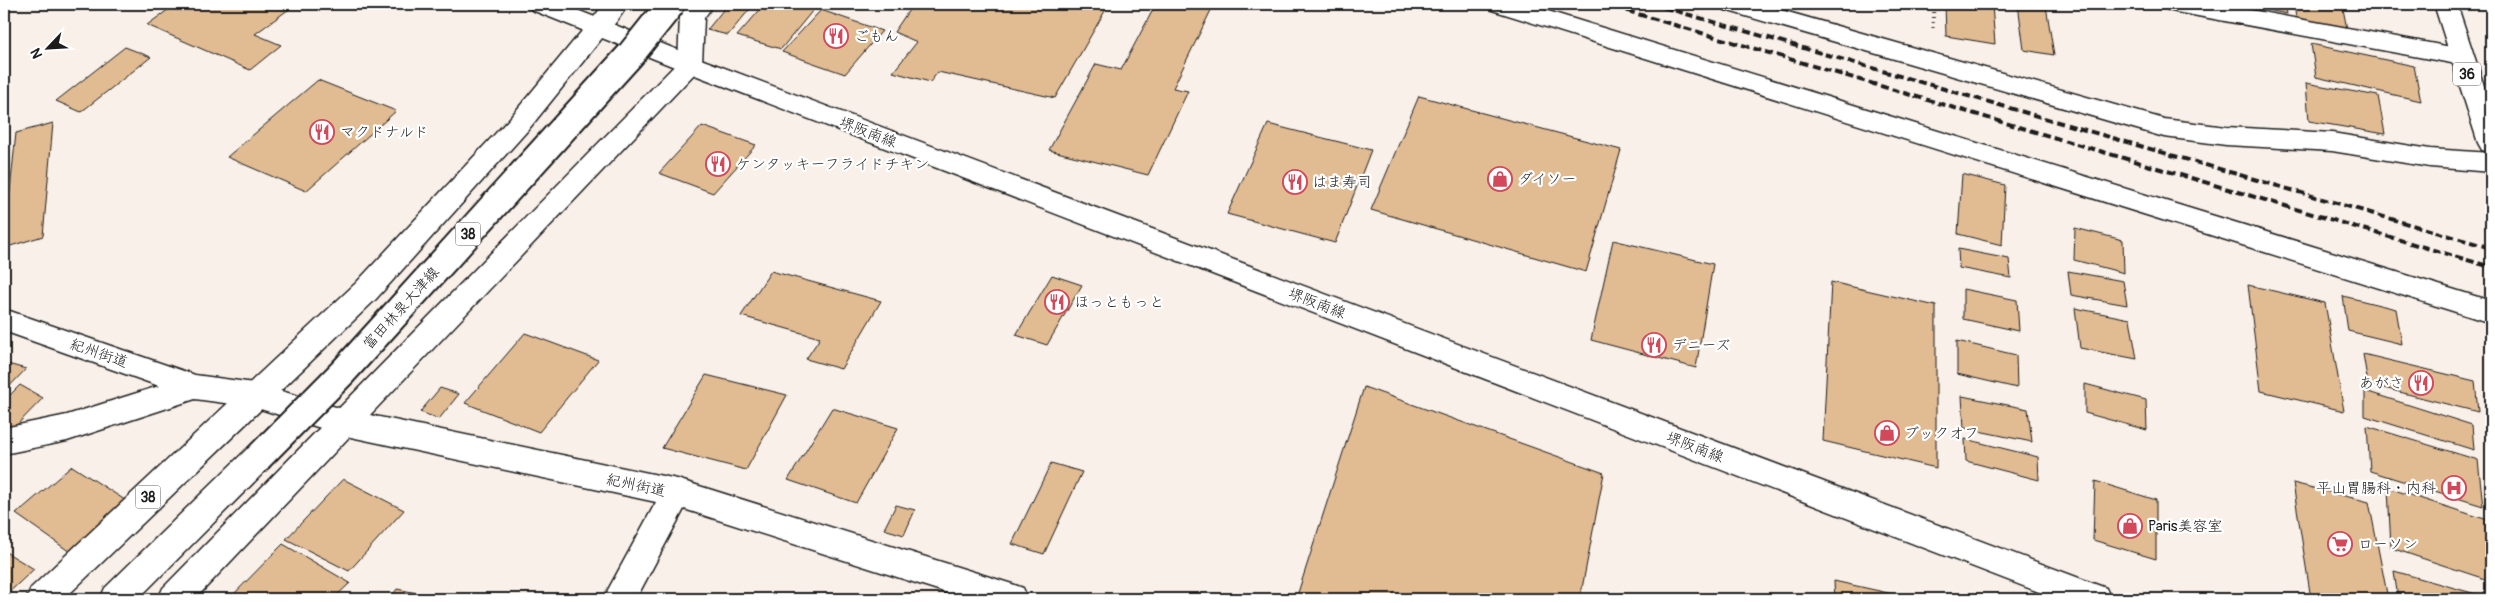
<svg xmlns="http://www.w3.org/2000/svg" width="2495" height="603" font-family="Pangolin,'Klee One',sans-serif">
<style>
.building{fill:#e1bb92;stroke:#1c1c1c}
.lines{fill:none;stroke-linecap:round;stroke-linejoin:round}
.street-casing{stroke:#1c1c1c;stroke-width:3}
.secondary-casing{stroke:#1c1c1c;stroke-width:3}
.primary-casing{stroke:#1c1c1c;stroke-width:3}
.path{stroke:#1c1c1c;stroke-width:3;stroke-dasharray:1 4;stroke-linecap:butt}
.street{fill:#fff;fill-rule:evenodd}
.secondary{fill:#fff;fill-rule:evenodd}
.primary{fill:#fff;fill-rule:evenodd}
.rail{stroke:#1c1c1c;stroke-width:4;stroke-dasharray:8 4;stroke-linecap:butt}
.primary-bridge-casing{stroke:#1c1c1c;stroke-width:31;stroke-linecap:butt}
.primary-bridge{stroke:#fff;stroke-width:27}
.labels{text-anchor:middle;stroke-width:4.5;stroke-linejoin:round;paint-order:stroke}
.shield{fill:#fff;stroke:#606060;stroke-width:1}
.shield-label{font-size:14px;font-weight:bold;fill:#1c1c1c}
.poi-label{font-size:15px;fill:#1c1c1c;stroke:#fff;text-anchor:start}
.street-label{font-size:15px;fill:#1c1c1c;stroke:#fff}
</style>
<rect width="100%" height="100%" fill="#f9f1e9"/>
<filter id="ink" filterUnits="userSpaceOnUse"><feTurbulence type="fractalNoise" baseFrequency=".02" numOctaves="2"/><feDisplacementMap in="SourceGraphic" scale="10" xChannelSelector="R" yChannelSelector="G"/><feConvolveMatrix kernelMatrix="1 2 1 2 8 2 1 2 1" color-interpolation-filters="sRGB"/></filter>
<g filter="url(#ink)">
<!-- building -->
<path class="building" d="M176 4H296L255 34 281 45 250 70 147 25Z
M728 4H754L728 35 707 30Z
M765 4H818L781 49 737 36Z
M913 4H1109L1055 98 938 72 930 82 893 72 917 42 894 32Z
M1156 4H1214L1173 88 1188 91 1148 175 1049 150 1096 64 1121 70Z
M1945 4 1992 5 1995 44 1946 36Z
M2018 4 2046 6 2054 55 2024 50Z
M2248 4H2285L2287 14 2248 6Z
M2294 4H2342L2347 29 2296 18Z
M821 10 882 31 845 74 782 52Z
M2311 44 2414 66 2421 101 2316 77Z
M125 47 151 57 81 112 56 101Z
M318 80 396 111 306 191 227 157Z
M2306 83 2378 96 2385 134 2309 121Z
M1419 96 1621 150 1586 272 1371 210Z
M53 123 43 236 4 248 16 133Z
M1268 124 1371 150 1335 243 1227 214Z
M702 126 756 145 713 193 659 173Z
M1962 174 2005 185 2002 245 1958 234Z
M2075 228 2123 240 2124 273 2074 260Z
M1613 240 1713 264 1696 368 1591 340Z
M1958 249 2009 259 2011 278 1959 268Z
M771 271 881 301 841 369 806 359 820 338 741 316Z
M2068 271 2123 281 2127 305 2071 295Z
M1052 275 1082 285 1047 345 1016 335Z
M1831 282 1936 306V468L1823 441Z
M2248 285 2325 303 2344 411 2261 391Z
M1963 289 2017 300 2019 331 1963 319Z
M2343 296 2396 309 2402 344 2348 331Z
M2075 308 2130 319 2137 359 2080 348Z
M525 333 598 360 539 432 465 403Z
M1957 341 2016 355 2017 388 1957 374Z
M2363 354 2475 381 2478 412 2368 384Z
M4 363 26 369 4 392Z
M706 375 787 395 746 470 662 448Z
M2085 384 2146 400 2147 430 2085 413Z
M20 385 43 398 12 430 4 426V401Z
M1364 387 1604 473 1580 599H1296Z
M440 388 459 394 439 419 420 412Z
M2365 391 2472 425 2474 450 2365 416Z
M1962 396 2028 409 2032 442 1964 428Z
M832 408 898 428 856 503 788 480Z
M2367 426 2478 460 2483 506 2370 471Z
M1965 439 2038 457 2039 480 1966 461Z
M1051 463 1082 472 1044 554 1012 544Z
M72 466 128 502 70 552 16 514Z
M343 479 404 510 349 571 286 539Z
M2095 481 2156 500V559L2093 540Z
M2293 483 2369 502 2388 599H2311Z
M2388 488 2491 521V581L2391 548Z
M896 505 915 510 904 535 884 529Z
M283 544 350 583 333 599H229Z
M4 551 34 569 4 597Z
M2394 571 2483 596V599H2398Z
M1834 581 1911 598V599H1835Z
M397 589 447 599H390Z"/>
<g class="lines">
<defs>
<path id="street" d="M604 4H628C619 19 609 37 591 32L587 26Z
M689 4H714L704 18 702 64 698 70 690 72 682 70 678 64 680 16Z
M1488 4H1525L2491 301V323L1492 10Z
M1721 4H1760L2164 119 2226 127 2332 133 2430 149 2491 153V172L2430 167 2332 151 2226 145 2164 137 1725 10Z
M2165 4H2218L2462 49 2470 51 2474 57 2470 63 2462 65 2176 12 2168 10Z
M4 309 195 375 254 383 346 410 677 479 1012 584 1023 588 1028 599H966L684 509 636 599H603L656 502 346 436 254 407 195 399 67 441 4 454V428L67 415 159 386 4 331Z"/>
<path id="secondary" d="M528 4H562L698 58 2095 584 2106 588 2111 599H2057L682 70 532 10Z"/>
<path id="primary" d="M2434 4H2457L2491 107V152L2482 150 2478 143Z
M599 18 607 20 611 26 607 32 528 130 376 299 64 599H26L31 588 356 283 510 118 591 20Z
M690 56 698 58 702 64 698 70 195 599H158L163 588 682 58Z
M258 445 269 449 273 458 269 467 138 599H100L105 588 247 449Z"/>
</defs>
<!-- street casing -->
<use href="#street" class="street-casing"/>
<!-- secondary casing -->
<use href="#secondary" class="secondary-casing"/>
<!-- primary casing -->
<use href="#primary" class="primary-casing"/>
<!-- path -->
<path class="path" d="M1933 28 1934 4"/>
<!-- street -->
<use href="#street" class="street"/>
<!-- secondary -->
<use href="#secondary" class="secondary"/>
<!-- primary -->
<use href="#primary" class="primary"/>
<!-- rail -->
<path class="rail" d="M1604 4 2491 267
M1652 4 2491 248"/>
<defs>
<path id="primary-bridge" d="M258 458 343 372 631 54 671 4"/>
</defs>
<!-- primary-bridge casing -->
<use href="#primary-bridge" class="primary-bridge-casing"/>
<!-- primary-bridge -->
<use href="#primary-bridge" class="primary-bridge"/>
</g>
</g>
<!-- icons -->
<defs>
<symbol id="restaurant-ring" viewBox="-11 -11 22 22"><circle r="9.5" fill="#fff" stroke="#d1495b" stroke-width="1.5"/><path d="M-5-6h1v4h1v-4h1v4h1v-4h1v5L-1.5 .5V6h-2V.5L-5-1ZM5-6V6H3V1.5H1.5Q1.5-4 5-6Z" fill="#d1495b"/></symbol>
<symbol id="shop-ring" viewBox="-11 -11 22 22"><circle r="9.5" fill="#fff" stroke="#d1495b" stroke-width="1.5"/><path d="M-5-2.5h2.3a2.7 3.5 0 0 1 5.4 0H5L5.5 6h-11ZM-1.5-2.5h3a1.5 2.3 0 0 0-3 0Z" fill="#d1495b"/></symbol>
<symbol id="hospital-ring" viewBox="-11 -11 22 22"><circle r="9.5" fill="#fff" stroke="#d1495b" stroke-width="1.5"/><path d="M-5-5h3v3.5h4V-5h3V5h-3V1.5h-4V5h-3Z" fill="#d1495b"/></symbol>
<symbol id="supermarket-ring" viewBox="-11 -11 22 22"><circle r="9.5" fill="#fff" stroke="#d1495b" stroke-width="1.5"/><path d="M-6-5.5h2.5l.6 2H6L4.5 2H-2.5L-4.4-4H-6ZM-1.5 3.2a1.3 1.3 0 1 0 .1 0ZM3 3.2a1.3 1.3 0 1 0 .1 0Z" fill="#d1495b"/></symbol>
</defs>
<g fill-rule="evenodd">
<use href="#restaurant-ring" x="822" y="22" width="28" height="28"/>
<use href="#restaurant-ring" x="308" y="118" width="28" height="28"/>
<use href="#restaurant-ring" x="704" y="150" width="28" height="28"/>
<use href="#shop-ring" x="1486" y="165" width="28" height="28"/>
<use href="#restaurant-ring" x="1281" y="168" width="28" height="28"/>
<use href="#restaurant-ring" x="1043" y="288" width="28" height="28"/>
<use href="#restaurant-ring" x="1640" y="331" width="28" height="28"/>
<use href="#restaurant-ring" x="2407" y="369" width="28" height="28"/>
<use href="#shop-ring" x="1873" y="419" width="28" height="28"/>
<use href="#hospital-ring" x="2440" y="474" width="28" height="28"/>
<use href="#shop-ring" x="2116" y="512" width="28" height="28"/>
<use href="#supermarket-ring" x="2326" y="530" width="28" height="28"/>
</g>
<g class="labels">
<!-- shield labels -->
<g class="shield">
<rect x="2453" y="62.5" width="28" height="23" rx="4"/>
<rect x="455.5" y="222.5" width="25" height="23" rx="4"/>
<rect x="135.5" y="485.5" width="25" height="23" rx="4"/>
</g>
<g class="shield-label">
<text x="2467" y="79">36</text>
<text x="468" y="239">38</text>
<text x="148" y="502">38</text>
</g>
<!-- poi labels -->
<g class="poi-label">
<text x="854" y="41">ごもん</text>
<text x="340" y="137">マクドナルド</text>
<text x="736" y="169">ケンタッキーフライドチキン</text>
<text x="1518" y="184">ダイソー</text>
<text x="1312" y="187">はま寿司</text>
<text x="1074" y="307">ほっともっと</text>
<text x="1672" y="350">デニーズ</text>
<text x="2404" y="388" text-anchor="end">あがさ</text>
<text x="1904" y="438">ブックオフ</text>
<text x="2436" y="493" text-anchor="end">平山胃腸科・内科</text>
<text x="2148" y="531">Paris美容室</text>
<text x="2358" y="549">ローソン</text>
</g>
<!-- street labels -->
<g class="street-label">
<text transform="translate(868 132) rotate(21)" y="5">堺阪南線</text>
<text transform="translate(1317 303) rotate(21)" y="5">堺阪南線</text>
<text transform="translate(401 308) rotate(-48)" y="5">富田林泉大津線</text>
<text transform="translate(99 353) rotate(19)" y="5">紀州街道</text>
<text transform="translate(1695 447) rotate(21)" y="5">堺阪南線</text>
<text transform="translate(636 485) rotate(12)" y="5">紀州街道</text>
</g>
</g>
<!-- margin -->
<rect width="2495" height="603" fill="none" stroke="#fff" stroke-width="20"/>
<rect x="10" y="10" width="2475" height="583" fill="none" stroke="#1c1c1c" stroke-width="2" filter="url(#ink)"/>
<!-- north arrow -->
<g transform="translate(48 48) rotate(245)" stroke="#ffffff" stroke-width="4" paint-order="stroke">
<path d="M0-4L9 19L0 12L-9 19Z" fill="#1c1c1c"/>
<text y="-8" font-size="14" font-weight="bold" text-anchor="middle" fill="#1c1c1c">N</text>
</g>
</svg>
